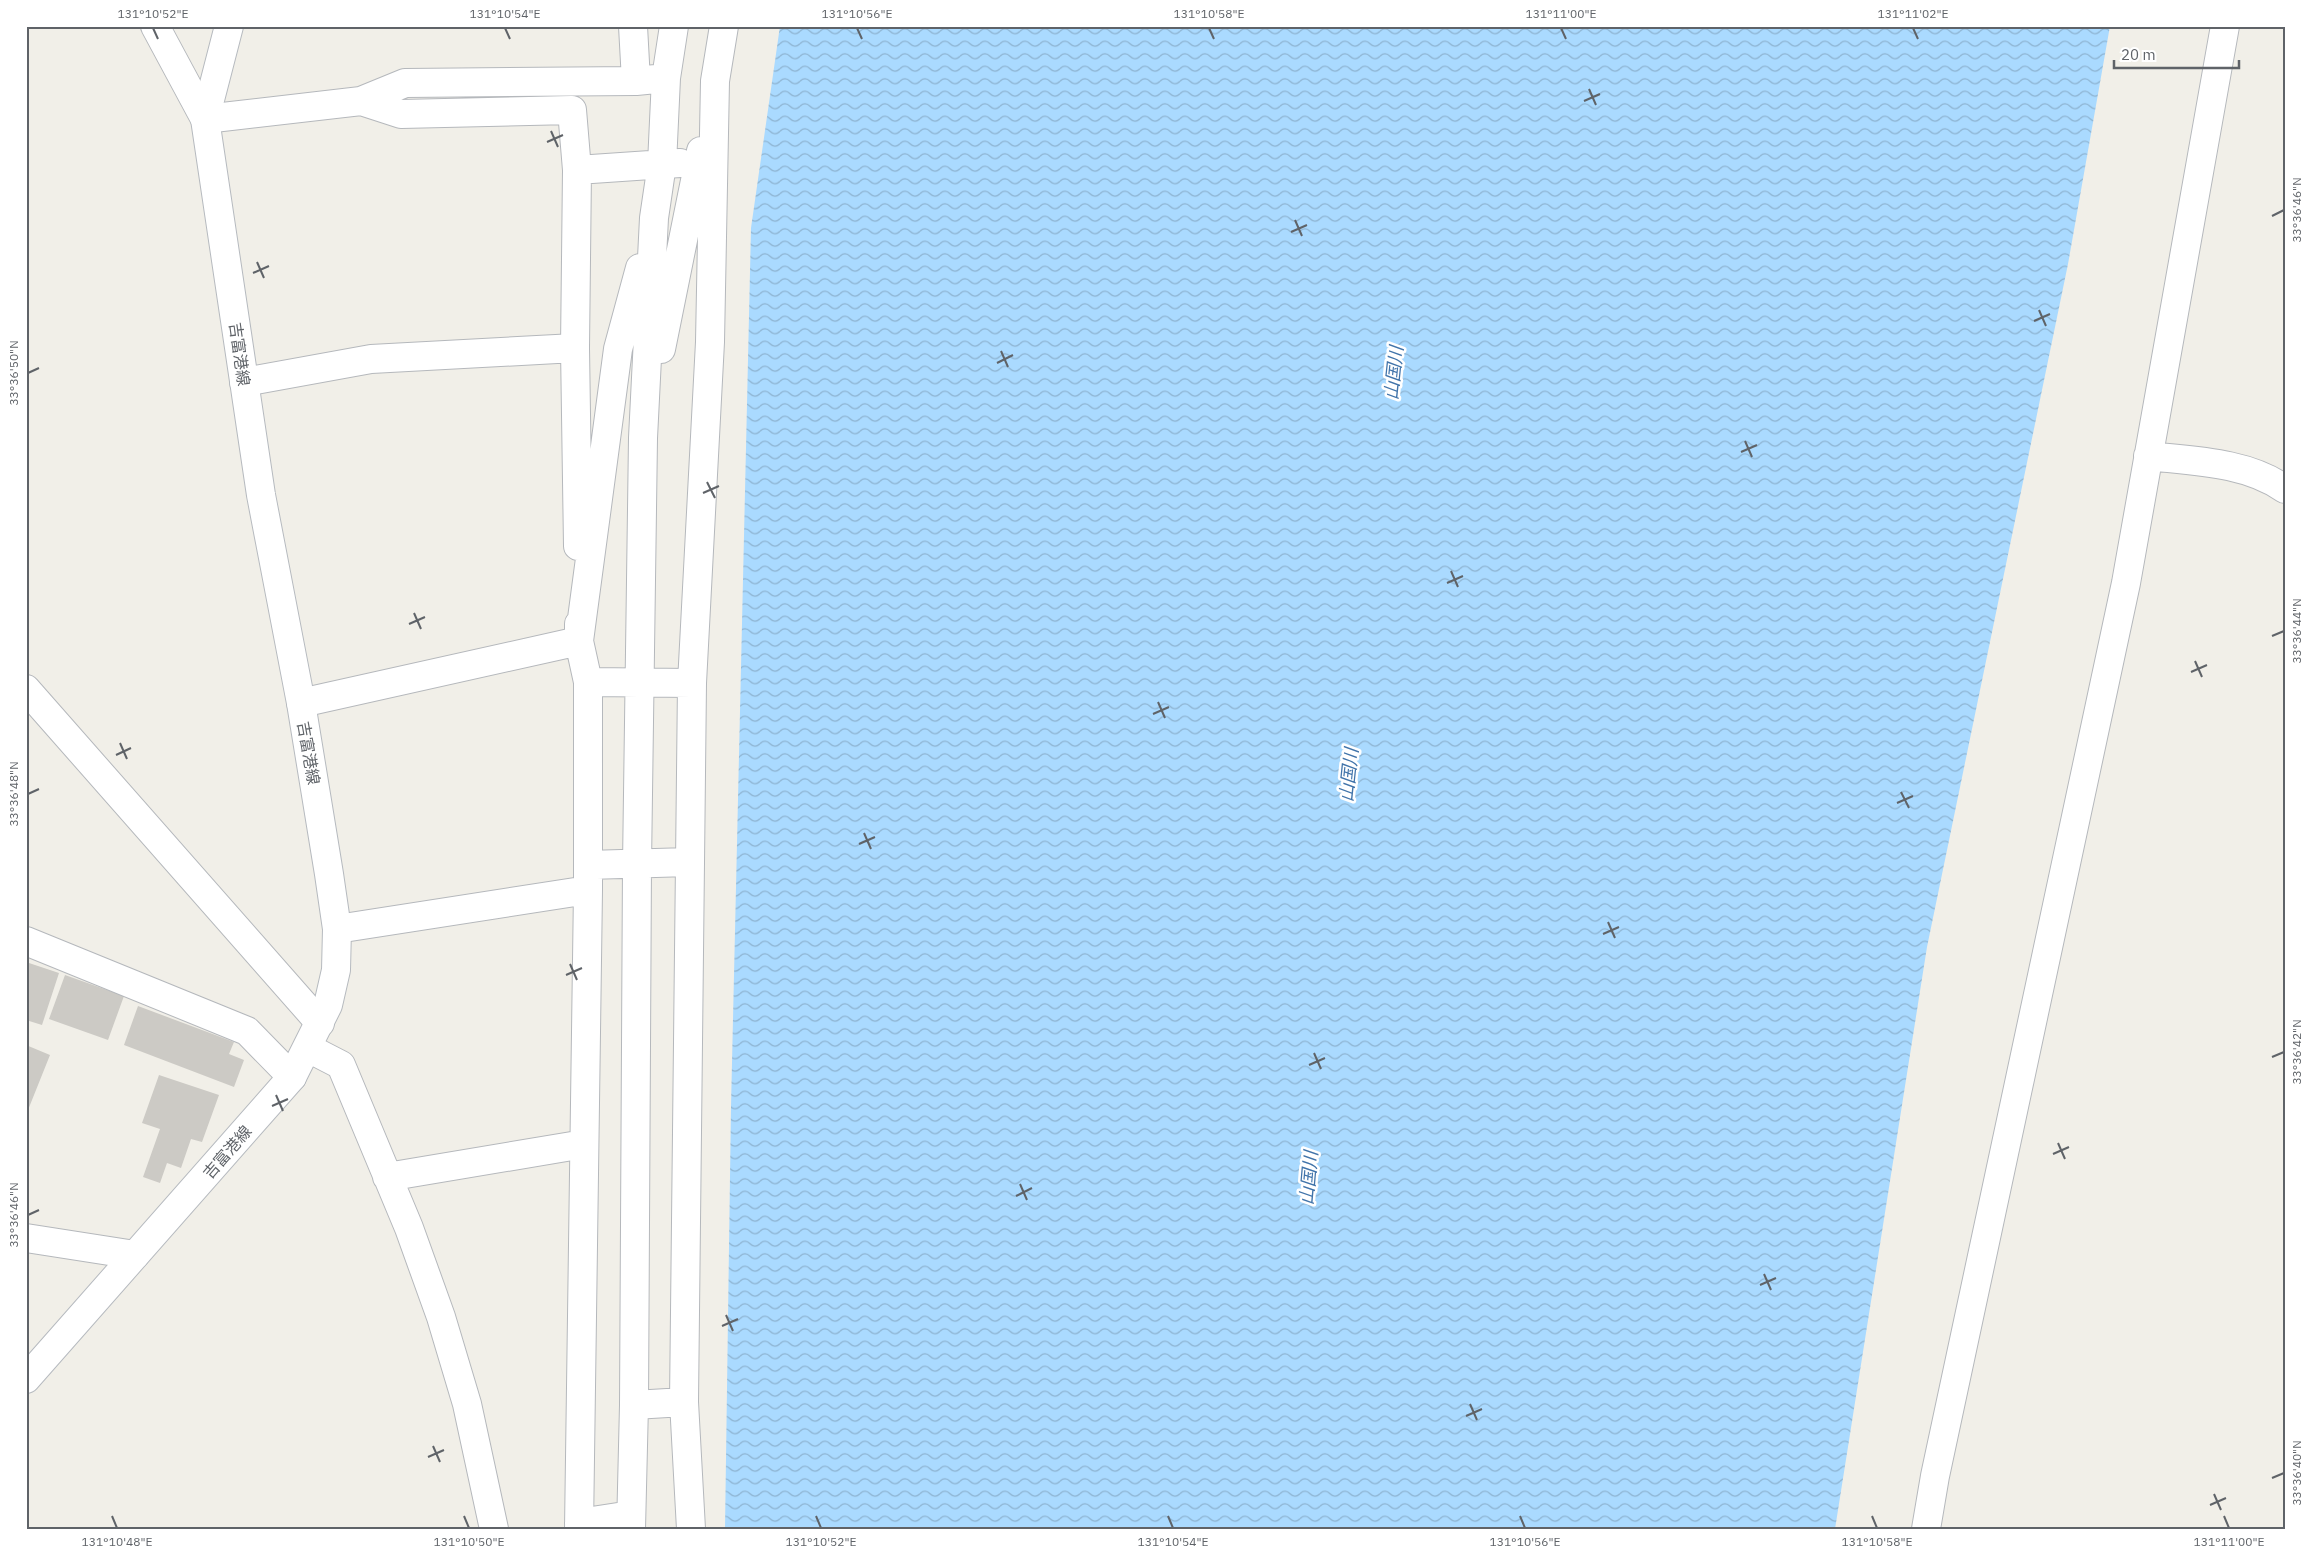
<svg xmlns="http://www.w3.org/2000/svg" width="2311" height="1555" font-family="'IBM Plex Sans','Noto Sans JP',sans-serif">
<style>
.water{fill:url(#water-waves)}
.building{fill:#cccac5}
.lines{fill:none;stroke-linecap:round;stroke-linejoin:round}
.minor-casing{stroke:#b5b8bc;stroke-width:30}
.secondary-casing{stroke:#b6babf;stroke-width:30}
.minor{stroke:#fff;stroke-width:28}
.secondary{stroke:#fff;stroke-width:28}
.ticks{fill:none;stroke:#5f6368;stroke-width:2}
.labels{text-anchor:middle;stroke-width:5;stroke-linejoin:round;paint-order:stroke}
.street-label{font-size:16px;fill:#5f6368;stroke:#fff}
.water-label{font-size:18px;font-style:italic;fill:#4174aa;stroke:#fff}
.neatline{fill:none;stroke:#5f6368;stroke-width:2}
.ticks-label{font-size:12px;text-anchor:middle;fill:#5f6368}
</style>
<defs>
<pattern id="water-waves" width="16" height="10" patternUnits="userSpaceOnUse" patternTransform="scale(1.25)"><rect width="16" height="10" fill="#aadaff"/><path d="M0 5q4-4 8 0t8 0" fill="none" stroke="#8eb4d2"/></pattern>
</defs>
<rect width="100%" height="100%" fill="#f1efe8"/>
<!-- water -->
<path class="water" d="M780 26H2110L2068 264 1927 947 1835 1529H725L731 1107 751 228Z"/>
<!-- building -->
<path class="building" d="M26 962 59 973 42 1025 26 1020Z
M65 975 124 996 108 1040 49 1019Z
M138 1006 234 1042 229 1054 244 1060 234 1087 124 1045Z
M26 1045 50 1055 26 1115Z
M159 1075 219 1095 202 1142 191 1139 181 1168 167 1163 160 1183 143 1177 160 1129 142 1123Z"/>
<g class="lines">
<defs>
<path id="minor" d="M155 26 205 119 361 101 405 83 636 81 666 78
M633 26 636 81
M361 101 401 114 572 110 577 170 575 348 578 546
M577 170 680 163
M661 349 701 151
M244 382 371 359 575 348
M2148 456C2194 461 2247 462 2285 489
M588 682 692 683
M26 689 320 1023
M301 703 579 641V624
M588 865 689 862
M337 929 588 890
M26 941 247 1031 292 1077
M308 1048 341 1065 409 1228 441 1317 467 1404 494 1529
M387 1177 584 1144
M26 1238 135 1255
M634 1405 684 1402
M579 1523 631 1515
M579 1529 588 890V682L579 641 618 349 640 268
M631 1529 634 1405 637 865 643 438 654 218 662 164 666 78 674 26
M691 1529 684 1402 692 683 710 342 715 81 724 26
M1926 1529 1935 1476 2126 583 2225 26"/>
<path id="secondary" d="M26 1379 292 1077 328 1005 336 970 337 929 329 874 301 703 261 495 205 119 229 26"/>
</defs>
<!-- minor casing -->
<use href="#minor" class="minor-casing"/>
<!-- secondary casing -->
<use href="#secondary" class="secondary-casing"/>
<!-- minor -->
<use href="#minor" class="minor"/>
<!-- secondary -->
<use href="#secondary" class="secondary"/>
</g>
<!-- ticks -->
<path class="ticks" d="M153 28 158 39M505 28 510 39M857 28 862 39M1209 28 1214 39M1561 28 1566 39M1913 28 1918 39M1589 89 1596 105M1584 101 1600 94M551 131 558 147M547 142 563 135M2272 216 2284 210M1295 220 1302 236M1291 232 1307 225M257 262 264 278M253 273 269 266M2039 310 2046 326M2034 321 2050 314M1001 351 1008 367M997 363 1013 355M28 373 39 368M1745 441 1752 457M1741 452 1757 445M707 482 715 498M703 493 719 486M1451 571 1458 587M1447 583 1463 576M414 613 421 629M409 624 425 617M2272 636 2284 631M2195 661 2202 677M2191 672 2207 665M1158 702 1165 718M1153 714 1169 707M120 743 127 759M116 755 131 748M1901 792 1909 808M28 794 39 789M1897 803 1913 796M864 833 871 849M859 844 875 837M1608 922 1615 938M1603 934 1619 927M570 964 577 980M566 975 582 968M1314 1053 1321 1069M2272 1057 2284 1052M1309 1065 1325 1058M276 1095 283 1111M272 1106 288 1099M2058 1143 2065 1159M2053 1154 2069 1147M1020 1184 1027 1200M1016 1196 1032 1188M28 1215 39 1210M1764 1274 1771 1290M1760 1285 1776 1278M726 1315 733 1331M722 1326 738 1319M1470 1404 1477 1420M1466 1416 1482 1409M433 1446 440 1462M428 1457 444 1450M2272 1478 2284 1473M2214 1494 2221 1510M2210 1505 2226 1498M112 1516 117 1528M464 1516 469 1528M816 1516 821 1528M1168 1516 1173 1528M1520 1516 1525 1528M1872 1516 1877 1528M2224 1516 2229 1528"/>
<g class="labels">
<!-- street labels -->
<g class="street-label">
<text transform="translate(240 354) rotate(82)" y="6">吉富港線</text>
<text transform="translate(309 753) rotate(80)" y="6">吉富港線</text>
<text transform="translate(227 1152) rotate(-49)" y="6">吉富港線</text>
</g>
<!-- water labels -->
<g class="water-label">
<text transform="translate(1394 373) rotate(-84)" y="6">山国川</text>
<text transform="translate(1349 775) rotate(-84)" y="6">山国川</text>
<text transform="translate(1309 1178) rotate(-85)" y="6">山国川</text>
</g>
</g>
<!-- border -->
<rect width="2311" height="1555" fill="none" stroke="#ffffff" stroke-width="55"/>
<!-- scale -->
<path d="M2114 60v8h125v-8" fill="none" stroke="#5f6368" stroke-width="2.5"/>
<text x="2121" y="60" font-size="15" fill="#5f6368" stroke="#ffffff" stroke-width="4" paint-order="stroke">20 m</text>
<rect x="28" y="28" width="2256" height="1500" class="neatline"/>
<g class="ticks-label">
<text x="153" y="18">131°10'52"E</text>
<text x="505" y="18">131°10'54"E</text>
<text x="857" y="18">131°10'56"E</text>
<text x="1209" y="18">131°10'58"E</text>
<text x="1561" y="18">131°11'00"E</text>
<text x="1913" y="18">131°11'02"E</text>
<text transform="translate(2297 210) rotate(-90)" y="4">33°36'46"N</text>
<text transform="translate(14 373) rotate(-90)" y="4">33°36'50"N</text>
<text transform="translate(2297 631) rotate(-90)" y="4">33°36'44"N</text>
<text transform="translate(14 794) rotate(-90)" y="4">33°36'48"N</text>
<text transform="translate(2297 1052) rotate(-90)" y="4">33°36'42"N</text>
<text transform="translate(14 1215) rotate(-90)" y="4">33°36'46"N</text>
<text transform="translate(2297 1473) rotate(-90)" y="4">33°36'40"N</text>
<text x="117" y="1546">131°10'48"E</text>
<text x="469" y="1546">131°10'50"E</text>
<text x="821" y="1546">131°10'52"E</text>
<text x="1173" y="1546">131°10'54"E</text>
<text x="1525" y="1546">131°10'56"E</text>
<text x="1877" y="1546">131°10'58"E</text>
<text x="2229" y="1546">131°11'00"E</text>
</g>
</svg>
